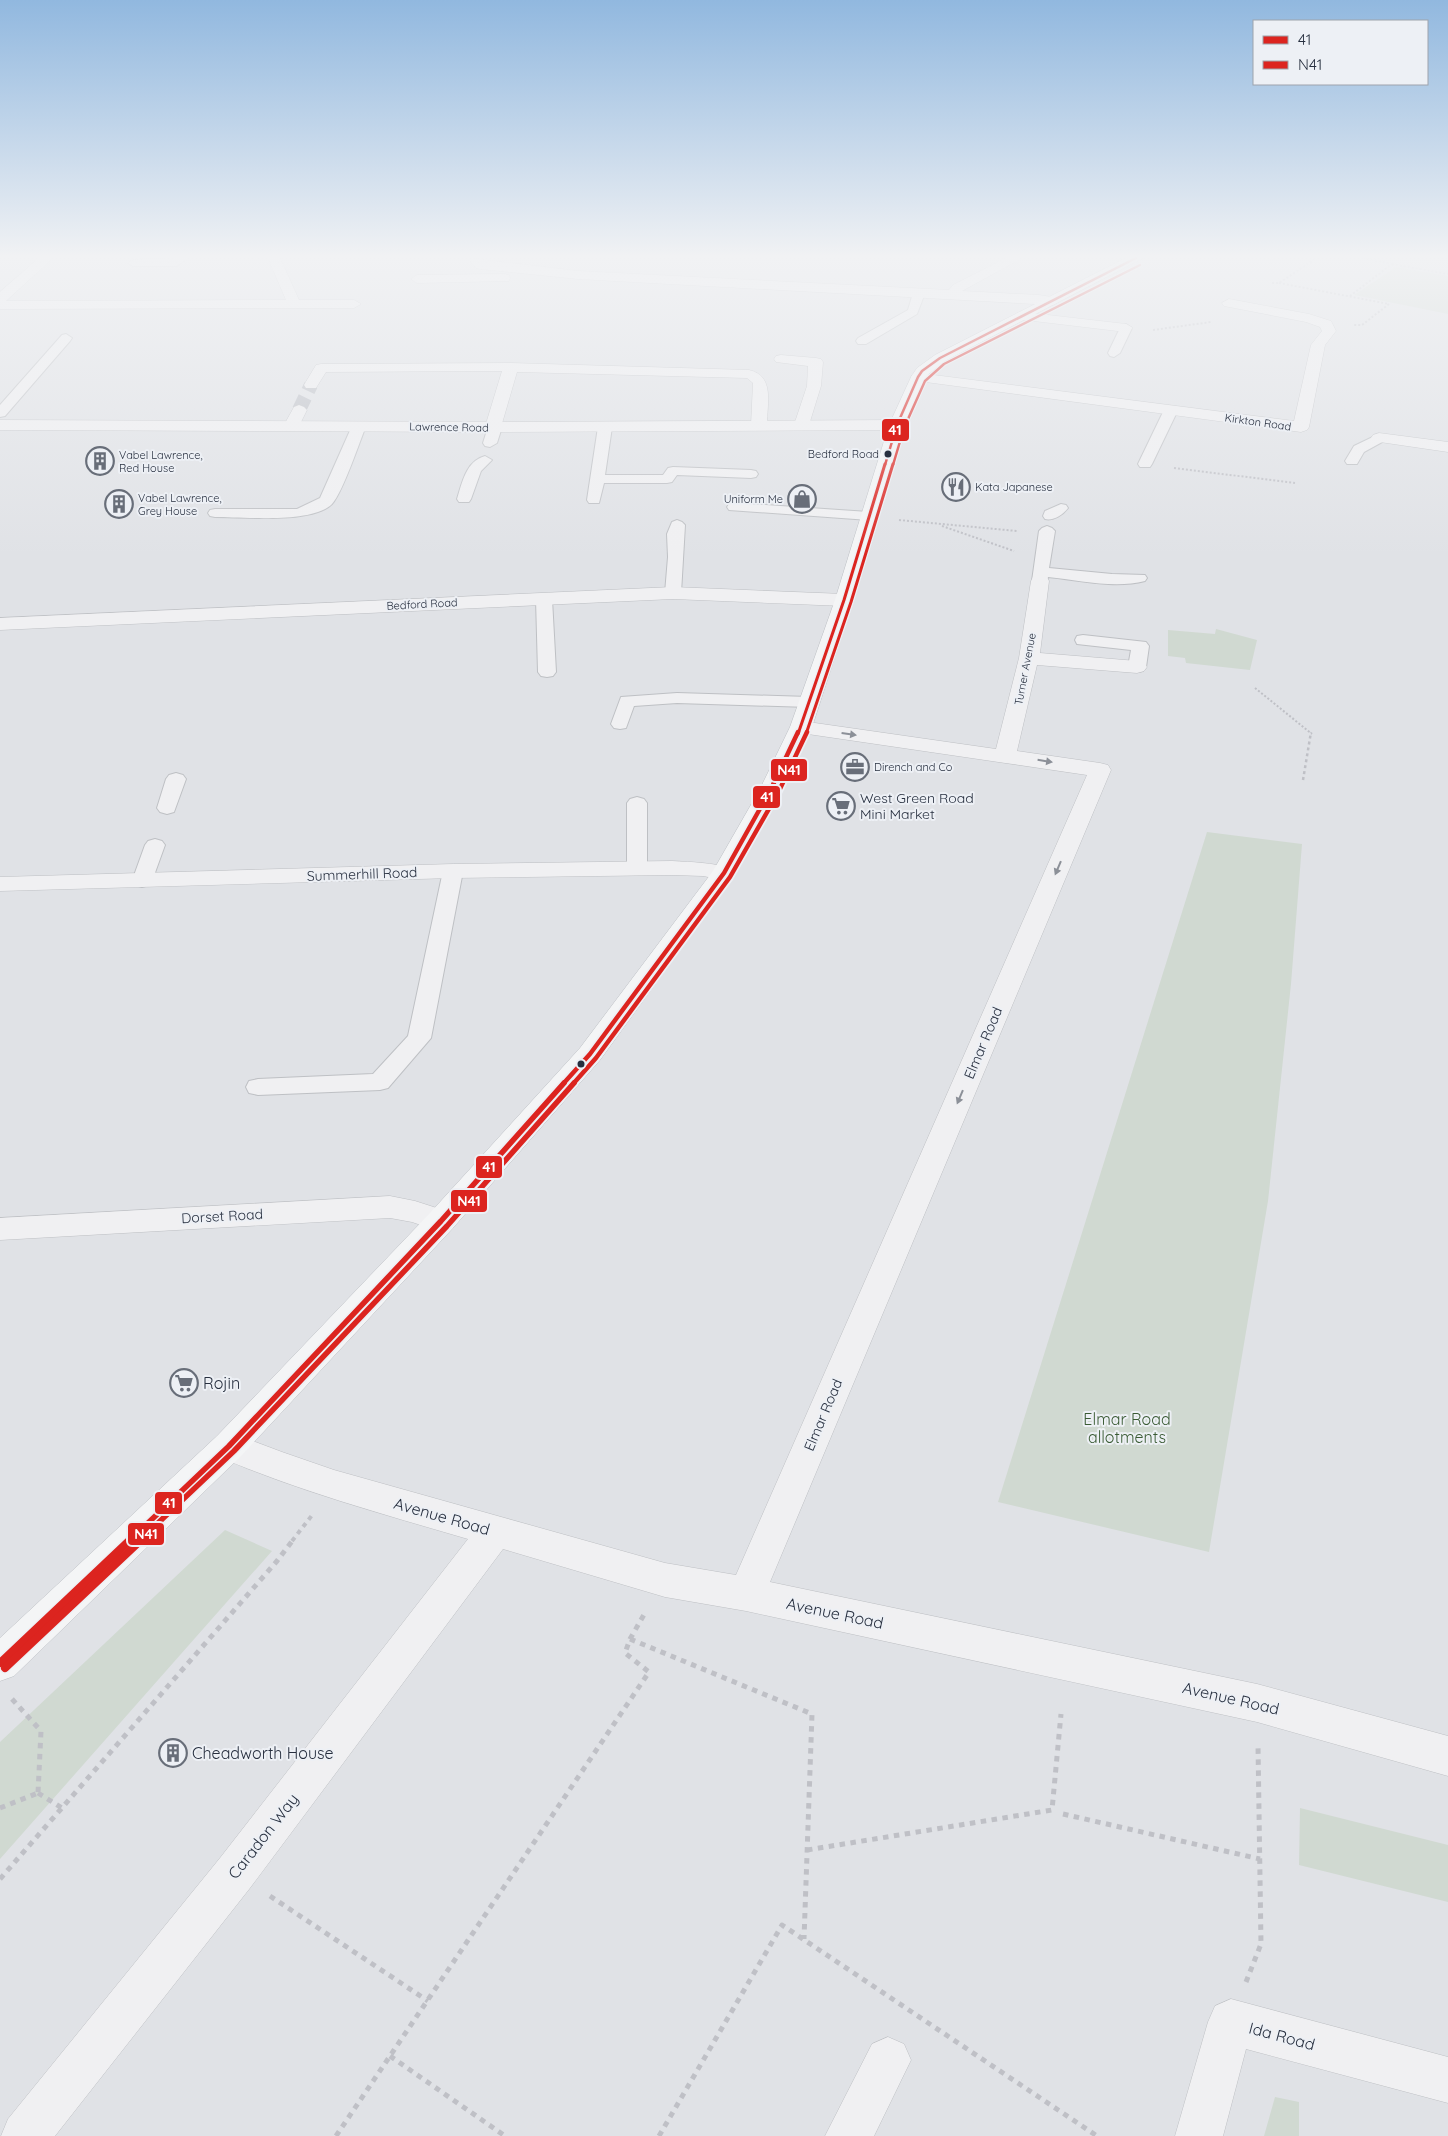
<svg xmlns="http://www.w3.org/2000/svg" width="1448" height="2136" font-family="Quicksand,sans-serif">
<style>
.green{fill:#d0d9d1}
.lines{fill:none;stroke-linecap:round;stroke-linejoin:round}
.minor-tunnel{stroke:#bbbec5;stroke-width:14;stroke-dasharray:14 7;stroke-linecap:butt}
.service-casing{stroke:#bec0c4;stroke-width:2}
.minor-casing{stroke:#bec0c4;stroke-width:1}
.tertiary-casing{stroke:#bec0c4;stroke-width:1}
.primary-casing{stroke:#bcbfc4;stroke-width:1}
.path-far3{stroke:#bfc0c6;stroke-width:2;stroke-dasharray:2 2;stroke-linecap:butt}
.path-far2{stroke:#bfc0c6;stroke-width:2.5;stroke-dasharray:3 3;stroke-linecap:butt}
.path-far1{stroke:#bfc0c6;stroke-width:4;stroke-dasharray:4.5 4.5;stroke-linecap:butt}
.path{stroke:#bfc0c6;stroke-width:5;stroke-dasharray:5.5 5.5;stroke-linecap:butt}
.service{fill:#f0f0f2;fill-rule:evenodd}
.minor{fill:#f0f0f2;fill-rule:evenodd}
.tertiary{fill:#f0f0f2;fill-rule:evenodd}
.primary{fill:#f4f5f6;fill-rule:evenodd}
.bus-1-far4-casing{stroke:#edf0f5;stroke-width:4.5}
.bus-1-far3-casing{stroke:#edf0f5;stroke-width:5.5}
.bus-1-far2-casing{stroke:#edf0f5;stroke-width:8}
.bus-1-far1-casing{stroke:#edf0f5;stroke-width:9}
.bus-1-casing{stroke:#edf0f5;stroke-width:11}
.bus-2-far4-casing{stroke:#edf0f5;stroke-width:4.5}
.bus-2-far3-casing{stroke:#edf0f5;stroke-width:5.5}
.bus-2-far2-casing{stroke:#edf0f5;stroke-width:8}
.bus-2-far1-casing{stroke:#edf0f5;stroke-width:9}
.bus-2-casing{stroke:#edf0f5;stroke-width:11}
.bus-1-far4{stroke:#dc241f;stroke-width:2.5}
.bus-1-far3{stroke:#dc241f;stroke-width:3}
.bus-1-far2{stroke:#dc241f;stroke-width:4.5}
.bus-1-far1{stroke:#dc241f;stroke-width:5.5}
.bus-1{stroke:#dc241f;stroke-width:8}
.bus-2-far4{stroke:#dc241f;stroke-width:2.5}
.bus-2-far3{stroke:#dc241f;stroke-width:3}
.bus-2-far2{stroke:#dc241f;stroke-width:4.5}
.bus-2-far1{stroke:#dc241f;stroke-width:5.5}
.bus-2{stroke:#dc241f;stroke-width:8}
.oneway{fill:#8c9098}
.bus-dot{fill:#272f3f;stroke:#edf0f5;stroke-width:2}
.labels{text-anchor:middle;stroke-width:4;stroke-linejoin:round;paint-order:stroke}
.far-street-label{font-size:11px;fill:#272f3f;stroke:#edf0f5}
.far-bus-label{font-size:11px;fill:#272f3f;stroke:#edf0f5;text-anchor:end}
.far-poi-label{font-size:11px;fill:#272f3f;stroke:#edf0f5;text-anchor:start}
.poi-label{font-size:14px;fill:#272f3f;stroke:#edf0f5;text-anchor:start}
.street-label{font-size:14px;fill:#272f3f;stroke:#edf0f5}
.near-poi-label{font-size:16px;fill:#272f3f;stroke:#edf0f5;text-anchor:start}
.near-park-label{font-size:16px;fill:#3a5b34;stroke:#edf0f5}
.near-street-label{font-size:16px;fill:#272f3f;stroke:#edf0f5}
.line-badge{stroke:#edf0f5;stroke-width:2}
.badge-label{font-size:14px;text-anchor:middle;font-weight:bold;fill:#fff}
</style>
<rect width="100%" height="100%" fill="#e0e2e6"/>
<!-- green -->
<path class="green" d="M1396 267 1448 276V314L1354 295Z
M1216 629 1257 640 1250 670 1186 663 1185 658 1168 656V630L1215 634Z
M1207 832 1302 844 1291 984 1268 1201 1209 1552 998 1502Z
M225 1530 272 1551 0 1859V1742Z
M1300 1808 1448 1845V1902L1299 1865Z
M1275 2097 1299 2102V2136H1264Z"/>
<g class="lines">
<!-- minor-tunnel -->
<path class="minor-tunnel" d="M299 410 311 385"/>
<defs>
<path id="service" d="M176 258H188L177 266H133L128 263 133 260Z
M919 290 925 293 917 314 866 344H858L856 341 858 338 908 310 913 293Z
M1126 324 1132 328 1120 353 1114 357 1110 356 1108 353 1120 328Z
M66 334 72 338 70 341 5 416 0 417V405L62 335Z
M1171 406 1178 410 1152 464 1150 467H1140L1138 464 1164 410Z
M359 422 366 426C359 443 343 492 332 504 312 524 243 517 215 517L210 516 208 513 210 510 215 509H297L320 498 352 426Z
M495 423 502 427 497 443 490 447 485 446 483 443 488 427Z
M605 423 612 427 605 475H663L668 468 673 467 751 470 756 471 758 474 756 477 751 478 677 475 672 482 667 483H604L599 503H589L587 500 598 427Z
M1379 434 1384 435 1386 438 1384 441 1364 452 1357 464H1347L1345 461 1354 446Z
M485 456 492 460 481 471 471 499 469 502H459L457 499C462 483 466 461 485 456Z
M734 503 869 512 874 513 876 516 874 519 869 520 729 510 727 507 729 504Z
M1061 504 1066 505 1068 508C1063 515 1053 521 1045 519L1043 516 1045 511Z
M677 520 682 522 685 525 681 593 679 596H667L665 593 668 557 667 534 672 522Z
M1047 526 1052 528 1055 531 1049 568 1112 574 1145 575 1147 578 1145 581C1114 589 1079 580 1048 577L1046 584H1034L1032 581 1039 531 1042 528Z
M544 594 550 596 552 599 556 672 553 676 547 677 541 676 538 672 536 599 538 596Z
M1083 635 1146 642 1149 646 1146 667 1143 671 1137 672 1131 671 1128 667 1131 650 1077 644 1075 640 1077 636Z
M677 693 809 697 815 698 818 702 815 706 809 707 677 703 634 706 626 728 620 729 614 728 611 724 621 697Z
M176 773 183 775 186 779 174 812 167 814 160 812 157 808 166 779 169 775Z
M637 797 644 799 647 803V868L644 872 637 874 630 872 627 868V803L630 799Z
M155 839 162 841 165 845 152 881 149 885 142 887 135 885 132 881 145 845 148 841Z
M453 865 460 867 463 871 431 1038 388 1088 380 1090 258 1095 249 1093 246 1087 249 1081 258 1079 373 1074 408 1036 443 871 446 867Z"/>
<path id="minor" d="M39 258H53L6 301 286 300 268 258H280L299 300H354L361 304 354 308 0 309V292Z
M468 258 578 271 949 290 953 285 1006 258H1022L962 291 1039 295 1058 298 1060 301 1053 305 578 279 480 269 476 268Z
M504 274 509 275 510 278 509 281 417 283 411 279 417 275Z
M1229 299 1309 314 1331 321 1336 331 1325 345 1309 427 1307 430 1301 432 918 381 913 380 911 377 913 374 918 373 1294 421 1311 345 1322 331 1320 327 1306 322 1224 306 1222 303Z
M1022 312 1126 324 1133 328 1126 332 1017 319 1015 316 1017 313Z
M781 355 816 358 821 359 823 362 821 386 808 428H796L794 425 807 386 808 366 776 362 774 359 776 356Z
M511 363 749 370C775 376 767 403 767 425L765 428H753L751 425 753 383 747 378 517 372 501 427 499 430H487L485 427 502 371 326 372 316 388H306L304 385 316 365 321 364Z
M299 405 304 407 307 410 298 428H286L284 425 294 407Z
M1379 433 1448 442V452L1373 441 1371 438 1373 435Z
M1040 575 1047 577 1049 581 1040 653 1137 661 1144 663 1147 667 1144 671 1137 673 1037 665 1017 751 1100 763 1108 765 1111 770 770 1582 1257 1684 1448 1736V1776L1257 1722 746 1611 665 1597 503 1549 250 1888 55 2136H1L8 2119 220 1858 468 1539C383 1514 298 1491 217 1456L212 1446 217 1436 229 1432 282 1452 334 1470 665 1563 736 1575 1087 775 801 733 794 731 790 727 794 723 801 721 996 749 1019 658 1031 581 1033 577Z
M673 587 844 594 851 596 853 600 851 604 844 606 673 599 0 630V618Z
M672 861C693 862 712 863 732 868L736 873 732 878 724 880 703 876 672 875 453 878 0 891V877L453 864Z
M390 1196 415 1201 452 1213 456 1221 452 1229 441 1232 412 1222 390 1218 0 1240V1218Z
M1231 1999 1448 2057V2103L1246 2049 1223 2136H1175L1208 2022 1215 2006Z
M888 2037 904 2044 911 2060 874 2136H825L872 2044Z"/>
<path id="tertiary" d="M0 420 493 422 897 420 903 422 905 425 903 428 897 430 493 432 0 430Z"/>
<path id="primary" d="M1126 258H1143L945 361 925 377 905 425 853 600 812 727 782 789 732 878 600 1060 452 1229 241 1456 14 1676 0 1681V1638L217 1436 430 1213 580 1048 713 871 760 789 790 727 835 600 889 425 911 377 917 368 935 355Z"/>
</defs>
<!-- service casing -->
<use href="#service" class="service-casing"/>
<!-- minor casing -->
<use href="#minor" class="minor-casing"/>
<!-- tertiary casing -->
<use href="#tertiary" class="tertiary-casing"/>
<!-- primary casing -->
<use href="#primary" class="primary-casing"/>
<!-- path-far3 -->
<path class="path-far3" d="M1392 264 1448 274
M1272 283H1279L1317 258
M1279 283 1389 304 1362 325H1354
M1350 296 1392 264 1363 258
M1153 330 1211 322
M1174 468 1295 483
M899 520 1017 531
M942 526 1014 551
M1255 688 1312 734"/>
<!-- path-far2 -->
<path class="path-far2" d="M1303 780 1311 732"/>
<!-- path-far1 -->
<path class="path-far1" d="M292 1541 313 1514"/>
<!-- path -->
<path class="path" d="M630 1639 812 1714 804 1939
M12 1699 41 1731 38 1793
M38 1793 62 1808
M0 1808 38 1793
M1063 1814 1260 1859
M807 1850 1052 1810 1061 1714
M0 1879 277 1561 293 1540
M270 1896 428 2001
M1246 1982 1261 1944 1258 1745
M390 2056 505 2136
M336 2136 649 1672 625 1653 630 1639 645 1613
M659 2136 782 1925 1097 2136"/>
<!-- service -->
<use href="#service" class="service"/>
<!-- minor -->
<use href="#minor" class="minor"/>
<!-- tertiary -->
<use href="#tertiary" class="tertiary"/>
<!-- primary -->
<use href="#primary" class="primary"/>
<defs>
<path id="bus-1-far4" d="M885 465 897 425 918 377 922 371 940 358 1136 258"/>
<path id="bus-1-far3" d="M798 734 844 600 885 464"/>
<path id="bus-1-far2" d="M563 1084 590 1054 724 873 771 789 798 732"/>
<path id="bus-1-far1" d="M129 1541 229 1446 441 1221 564 1083"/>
<path id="bus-1" d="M0 1663 130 1540"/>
<path id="bus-2-far4" d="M893 465 904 428 925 381 944 364 1140 265"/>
<path id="bus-2-far3" d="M806 734 851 602 893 464"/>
<path id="bus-2-far2" d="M573 1084 596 1058 730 877 778 793 807 732"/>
<path id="bus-2-far1" d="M139 1541 234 1451 447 1226 574 1083"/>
<path id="bus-2" d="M5 1668 141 1540"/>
</defs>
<!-- bus-1-far4 casing -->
<use href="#bus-1-far4" class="bus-1-far4-casing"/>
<!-- bus-1-far3 casing -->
<use href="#bus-1-far3" class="bus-1-far3-casing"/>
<!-- bus-1-far2 casing -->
<use href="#bus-1-far2" class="bus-1-far2-casing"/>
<!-- bus-1-far1 casing -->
<use href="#bus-1-far1" class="bus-1-far1-casing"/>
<!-- bus-1 casing -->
<use href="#bus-1" class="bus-1-casing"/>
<!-- bus-2-far4 casing -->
<use href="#bus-2-far4" class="bus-2-far4-casing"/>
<!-- bus-2-far3 casing -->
<use href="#bus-2-far3" class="bus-2-far3-casing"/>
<!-- bus-2-far2 casing -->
<use href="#bus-2-far2" class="bus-2-far2-casing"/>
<!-- bus-2-far1 casing -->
<use href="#bus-2-far1" class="bus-2-far1-casing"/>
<!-- bus-2 casing -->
<use href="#bus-2" class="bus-2-casing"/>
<!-- bus-1-far4 -->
<use href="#bus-1-far4" class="bus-1-far4"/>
<!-- bus-1-far3 -->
<use href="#bus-1-far3" class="bus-1-far3"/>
<!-- bus-1-far2 -->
<use href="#bus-1-far2" class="bus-1-far2"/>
<!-- bus-1-far1 -->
<use href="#bus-1-far1" class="bus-1-far1"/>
<!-- bus-1 -->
<use href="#bus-1" class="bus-1"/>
<!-- bus-2-far4 -->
<use href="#bus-2-far4" class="bus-2-far4"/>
<!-- bus-2-far3 -->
<use href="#bus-2-far3" class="bus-2-far3"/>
<!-- bus-2-far2 -->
<use href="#bus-2-far2" class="bus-2-far2"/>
<!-- bus-2-far1 -->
<use href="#bus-2-far1" class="bus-2-far1"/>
<!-- bus-2 -->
<use href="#bus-2" class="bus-2"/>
</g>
<!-- one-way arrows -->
<defs><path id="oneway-solid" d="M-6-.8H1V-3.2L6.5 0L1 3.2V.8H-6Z" transform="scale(1.25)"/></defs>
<g class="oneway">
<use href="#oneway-solid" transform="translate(849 734) rotate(8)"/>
<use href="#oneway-solid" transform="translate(1045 761) rotate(9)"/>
<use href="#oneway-solid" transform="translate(1058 868) rotate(113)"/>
<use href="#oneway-solid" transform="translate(960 1097) rotate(113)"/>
</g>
<!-- sky -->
<linearGradient id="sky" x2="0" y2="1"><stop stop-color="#91b8df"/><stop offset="0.46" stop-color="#f1f2f4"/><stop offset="1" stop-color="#f1f2f4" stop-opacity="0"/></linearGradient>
<rect width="1448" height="557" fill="url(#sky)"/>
<!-- icons -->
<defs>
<symbol id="building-ring" viewBox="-11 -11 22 22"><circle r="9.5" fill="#edf0f5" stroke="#686e79" stroke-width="1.5"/><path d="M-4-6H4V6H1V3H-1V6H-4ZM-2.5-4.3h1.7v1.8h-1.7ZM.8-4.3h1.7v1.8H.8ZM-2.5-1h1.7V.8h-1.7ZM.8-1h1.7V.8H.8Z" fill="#686e79"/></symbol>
<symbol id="restaurant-ring" viewBox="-11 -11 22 22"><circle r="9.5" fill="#edf0f5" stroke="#686e79" stroke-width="1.5"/><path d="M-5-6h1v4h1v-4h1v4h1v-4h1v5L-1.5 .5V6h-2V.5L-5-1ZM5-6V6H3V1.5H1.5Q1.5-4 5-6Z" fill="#686e79"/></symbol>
<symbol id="shop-ring" viewBox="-11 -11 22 22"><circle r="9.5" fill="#edf0f5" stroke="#686e79" stroke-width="1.5"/><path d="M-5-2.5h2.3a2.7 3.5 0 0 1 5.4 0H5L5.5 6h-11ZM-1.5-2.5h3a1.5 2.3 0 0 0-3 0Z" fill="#686e79"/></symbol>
<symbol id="office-ring" viewBox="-11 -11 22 22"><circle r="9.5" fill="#edf0f5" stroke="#686e79" stroke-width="1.5"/><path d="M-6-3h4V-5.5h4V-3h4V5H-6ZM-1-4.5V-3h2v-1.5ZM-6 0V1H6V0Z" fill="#686e79"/></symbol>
<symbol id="supermarket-ring" viewBox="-11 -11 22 22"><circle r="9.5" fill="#edf0f5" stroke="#686e79" stroke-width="1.5"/><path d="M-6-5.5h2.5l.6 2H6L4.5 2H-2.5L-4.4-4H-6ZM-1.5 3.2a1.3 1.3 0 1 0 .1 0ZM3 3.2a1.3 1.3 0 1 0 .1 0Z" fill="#686e79"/></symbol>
</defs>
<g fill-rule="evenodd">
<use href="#building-ring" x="84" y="445" width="32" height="32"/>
<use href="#restaurant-ring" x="940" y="471" width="32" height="32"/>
<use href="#shop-ring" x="786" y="483" width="32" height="32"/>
<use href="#building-ring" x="103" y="488" width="32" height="32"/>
<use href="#office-ring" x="839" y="751" width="32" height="32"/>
<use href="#supermarket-ring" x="825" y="790" width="32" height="32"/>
<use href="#supermarket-ring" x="168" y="1367" width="32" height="32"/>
<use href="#building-ring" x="157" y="1737" width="32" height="32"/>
</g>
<!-- markers -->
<g class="bus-dot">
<circle cx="888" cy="454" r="4.5"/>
<circle cx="581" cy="1064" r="4.5"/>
</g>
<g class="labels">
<!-- far-street labels -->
<g class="far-street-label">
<text transform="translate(1258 422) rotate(8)" y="4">Kirkton Road</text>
<text transform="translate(449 427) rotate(1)" y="4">Lawrence Road</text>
<text transform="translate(422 604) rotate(-3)" y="4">Bedford Road</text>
<text transform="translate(1025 669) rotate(-79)" y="4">Turner Avenue</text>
</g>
<!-- far-bus labels -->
<g class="far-bus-label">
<text x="879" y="458">Bedford Road</text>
</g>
<!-- far-poi labels -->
<g class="far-poi-label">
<text x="119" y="459">Vabel Lawrence,<tspan x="119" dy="13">Red House</tspan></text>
<text x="975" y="491">Kata Japanese</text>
<text x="138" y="502">Vabel Lawrence,<tspan x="138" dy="13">Grey House</tspan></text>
<text x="783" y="503" text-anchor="end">Uniform Me</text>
<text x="874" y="771">Dirench and Co</text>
</g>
<!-- poi labels -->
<g class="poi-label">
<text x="860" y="803">West Green Road<tspan x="860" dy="16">Mini Market</tspan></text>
</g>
<!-- street labels -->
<g class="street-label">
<text transform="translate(362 874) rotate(-2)" y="5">Summerhill Road</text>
<text transform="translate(983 1043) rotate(-67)" y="5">Elmar Road</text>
<text transform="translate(222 1216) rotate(-3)" y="5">Dorset Road</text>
<text transform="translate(823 1415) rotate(-67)" y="5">Elmar Road</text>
</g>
<!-- near-poi labels -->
<g class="near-poi-label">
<text x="203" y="1389">Rojin</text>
<text x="192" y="1759">Cheadworth House</text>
</g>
<!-- near-park labels -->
<g class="near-park-label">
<text x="1127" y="1425">Elmar Road<tspan x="1127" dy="18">allotments</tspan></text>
</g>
<!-- near-street labels -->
<g class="near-street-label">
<text transform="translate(442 1516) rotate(16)" y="6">Avenue Road</text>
<text transform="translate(835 1613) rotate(12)" y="6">Avenue Road</text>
<text transform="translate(1231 1698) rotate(13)" y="6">Avenue Road</text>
<text transform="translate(263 1836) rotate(-52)" y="6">Caradon Way</text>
<text transform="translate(1282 2036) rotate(15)" y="6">Ida Road</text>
</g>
</g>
<g class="line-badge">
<rect x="881" y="418" width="29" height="24" rx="5" fill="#dc241f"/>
<rect x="770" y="758" width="38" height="24" rx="5" fill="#dc241f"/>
<rect x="752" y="785" width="29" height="24" rx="5" fill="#dc241f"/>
<rect x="475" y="1155" width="28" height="24" rx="5" fill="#dc241f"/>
<rect x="450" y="1189" width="38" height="24" rx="5" fill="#dc241f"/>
<rect x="154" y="1491" width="29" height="24" rx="5" fill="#dc241f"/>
<rect x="127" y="1522" width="38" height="24" rx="5" fill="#dc241f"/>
</g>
<g class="badge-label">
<text x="895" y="435">41</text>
<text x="789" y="775">N41</text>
<text x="767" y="802">41</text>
<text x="489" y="1172">41</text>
<text x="469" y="1206">N41</text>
<text x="169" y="1508">41</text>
<text x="146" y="1539">N41</text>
</g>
<!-- legend -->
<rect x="1253" y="20" width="175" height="65" fill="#edf0f5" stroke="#9ea3ac"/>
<rect x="1263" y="36" width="25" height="8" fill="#dc241f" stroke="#9ea3ac"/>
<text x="1298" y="45" font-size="15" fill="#272f3f">41</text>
<rect x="1263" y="61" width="25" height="8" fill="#dc241f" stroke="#9ea3ac"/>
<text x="1298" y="70" font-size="15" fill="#272f3f">N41</text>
</svg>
